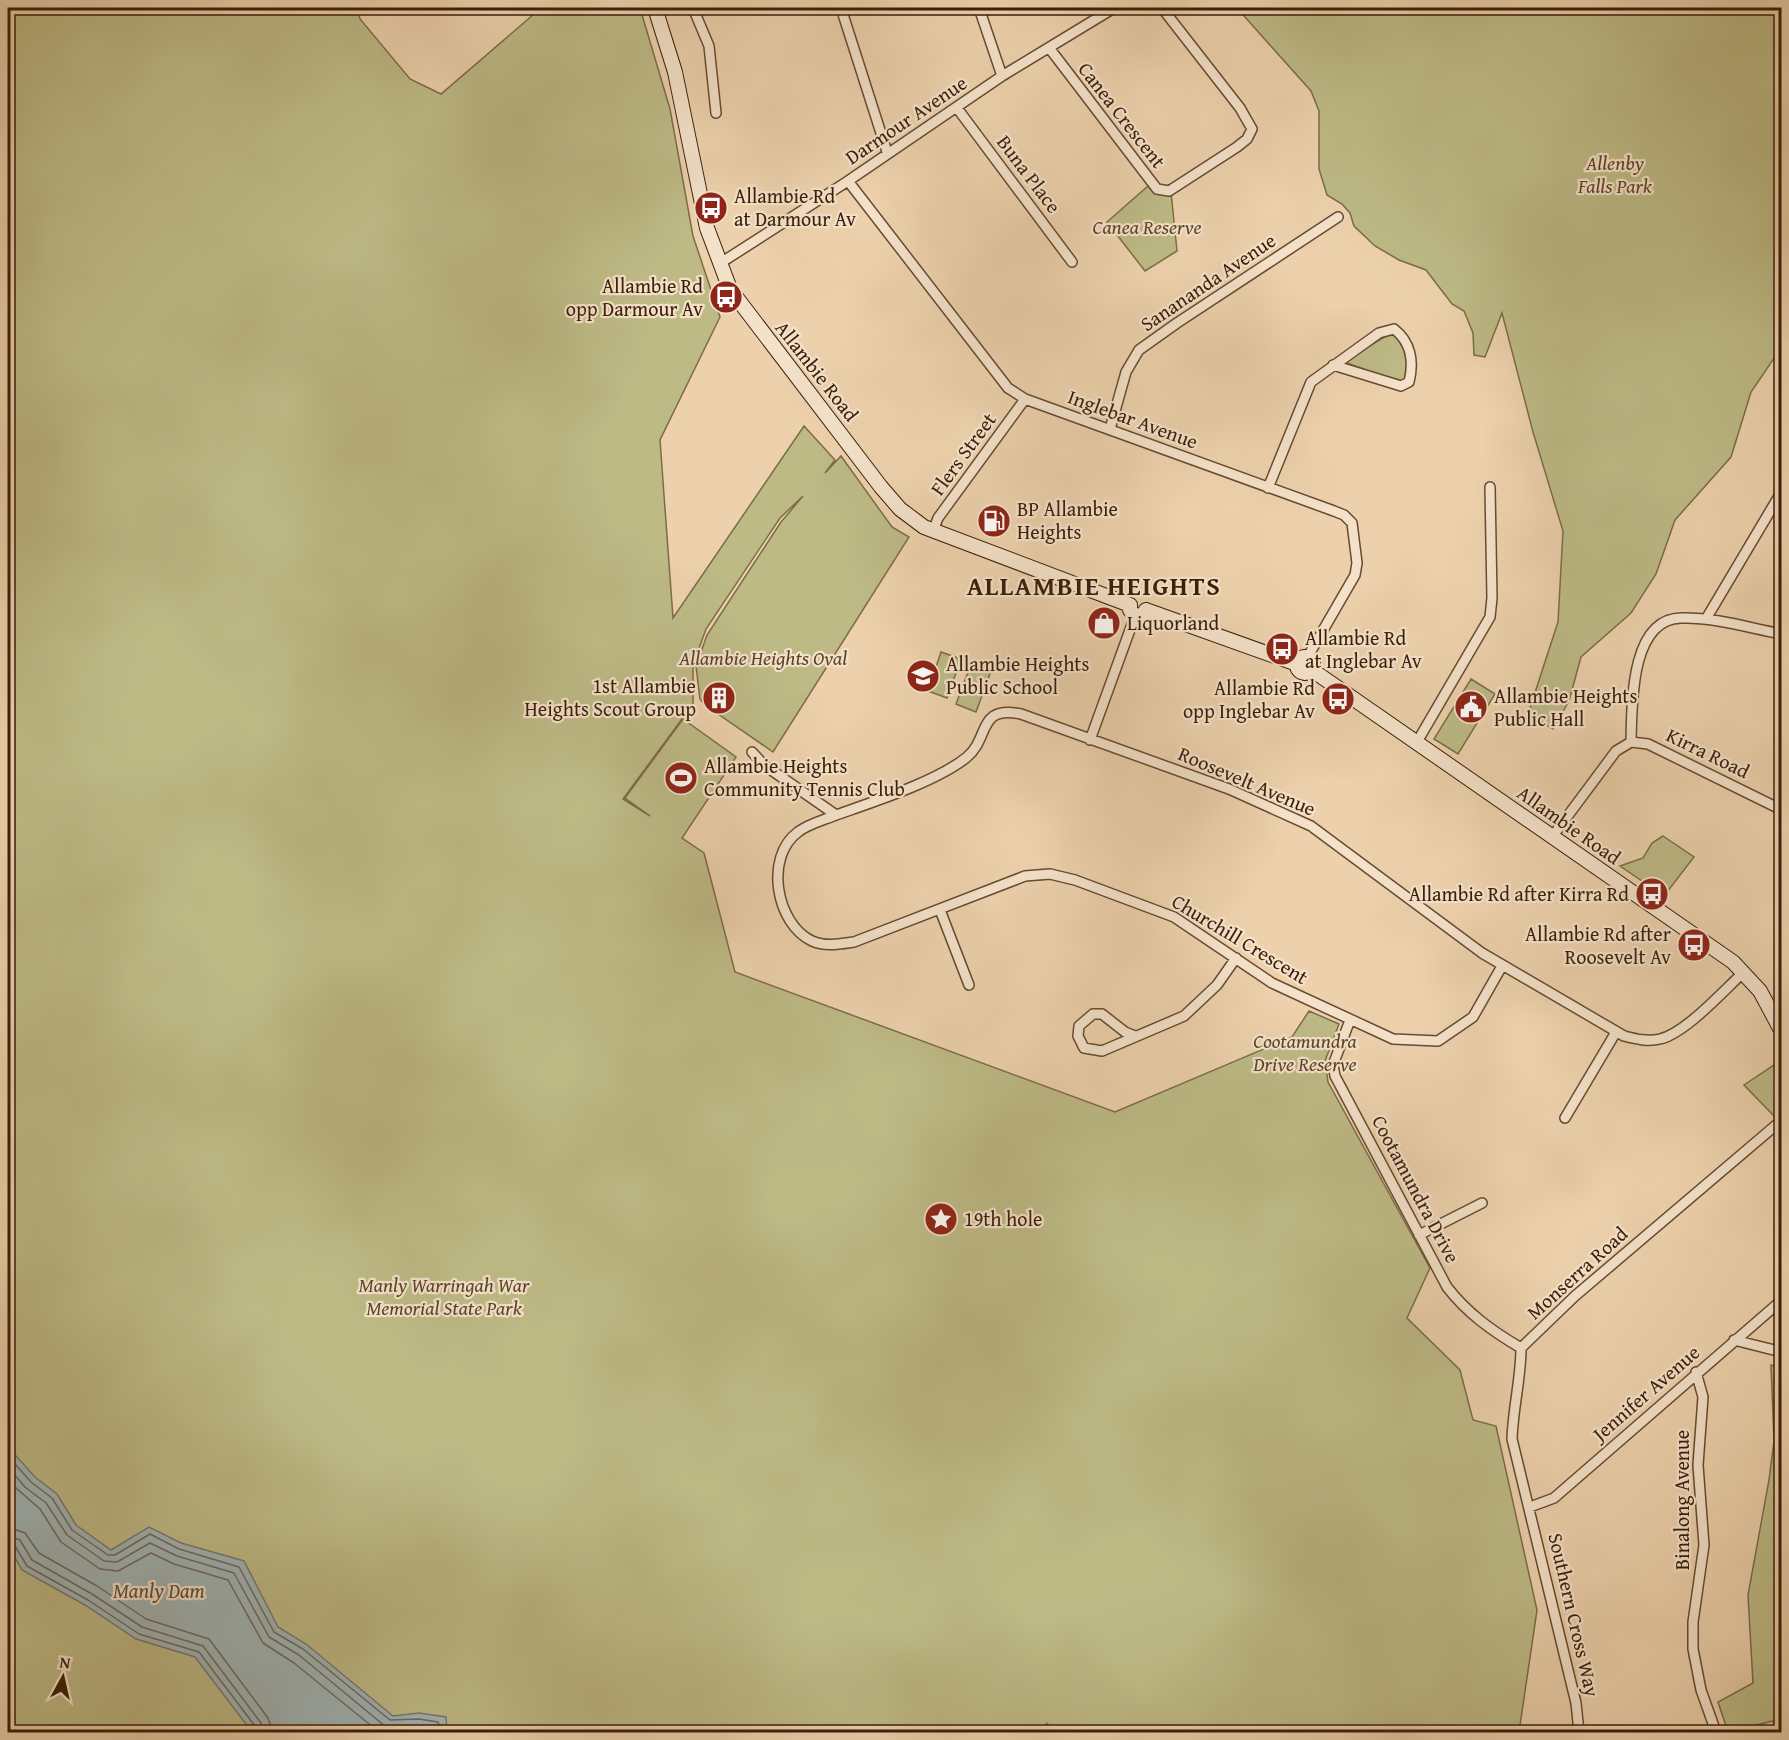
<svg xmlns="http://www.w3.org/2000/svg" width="1789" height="1740" font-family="'Gentium Book Plus',serif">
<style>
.green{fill:#bdba86;stroke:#7c6c47;stroke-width:1.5}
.water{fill:#9fb4b6;stroke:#777870;stroke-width:1.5}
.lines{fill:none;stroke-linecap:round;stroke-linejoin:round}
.shore{stroke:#6d685f;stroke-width:1.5}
.stream{stroke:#777870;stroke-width:3}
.minor-casing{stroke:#674a31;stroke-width:12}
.secondary-casing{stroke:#3b1d08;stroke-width:16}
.minor{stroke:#f3e1c9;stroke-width:9}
.secondary{stroke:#f3e1c9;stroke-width:14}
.labels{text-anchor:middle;stroke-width:4.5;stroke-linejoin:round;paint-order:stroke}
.street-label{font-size:20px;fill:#3b1d08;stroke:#f3e1c9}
.park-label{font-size:20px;font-style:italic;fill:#5c4428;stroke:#f3e1c9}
.poi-label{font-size:20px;fill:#3b1d08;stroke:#f3e1c9;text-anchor:start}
.water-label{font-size:21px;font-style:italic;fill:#594a3c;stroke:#f3e1c9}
.district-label{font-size:26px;font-weight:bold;letter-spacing:1.5px;fill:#3b1d08;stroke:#f3e1c9}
</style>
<rect width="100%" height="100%" fill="#ecd1ac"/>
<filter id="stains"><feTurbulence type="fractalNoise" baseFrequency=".00333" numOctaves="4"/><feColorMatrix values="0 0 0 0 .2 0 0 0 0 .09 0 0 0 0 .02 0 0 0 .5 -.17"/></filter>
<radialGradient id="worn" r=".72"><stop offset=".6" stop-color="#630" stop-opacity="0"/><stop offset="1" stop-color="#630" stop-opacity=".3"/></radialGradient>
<!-- green -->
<path class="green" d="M8 8H357L360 19 410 79 441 94 541 8H640L670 109 693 236 720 317 660 440 673 618 804 426 835 460 825 473 841 456 892 527 909 537 773 752 705 705 700 699 696 666 707 635 781 522 803 496 780 518 706 629 693 665V704L623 799 650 816 625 798 683 719 736 757 682 838 704 853 735 972 1115 1112 1292 1037 1309 1011 1339 1024 1325 1061 1328 1082 1430 1268 1407 1318 1460 1370 1473 1420 1496 1426 1537 1610 1519 1732H8Z
M1237 8H1781V348L1751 392 1731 457 1675 520 1656 574 1631 613 1581 657 1569 701 1553 729 1528 714 1558 622 1563 531 1533 432 1502 313 1485 357 1474 355 1473 333 1464 311 1452 304 1426 270 1399 260 1375 246 1354 226 1350 213 1342 204 1327 195 1319 169V111L1311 91Z
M1148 186 1154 191 1171 192 1177 251 1145 271 1107 222Z
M1391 333C1407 342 1408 363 1406 379L1399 382 1347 363 1346 360Z
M941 652 961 659 947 698 928 691Z
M971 664 991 671 976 712 956 704Z
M1471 679 1495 694 1458 754 1434 739Z
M1663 836 1694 857 1664 896 1620 866 1643 858 1652 843Z
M1780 1061 1781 1112 1775 1117 1744 1085Z
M1771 1365 1782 1368 1781 1732H1775L1773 1721 1728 1732 1718 1702 1753 1683 1748 1595 1769 1480 1774 1441Z"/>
<!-- water -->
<path class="water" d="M8 1447 35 1477 57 1494 76 1525 111 1550 149 1527 181 1543 244 1561 278 1627 306 1644 393 1716 419 1713 446 1717 447 1732H252L195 1657 136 1639 85 1605 22 1570 8 1545Z"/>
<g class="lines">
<!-- shore -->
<path class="shore" d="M8 1456 31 1482 52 1498 72 1530 108 1555H115L150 1534 179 1549 239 1567 274 1632 303 1649 390 1720 419 1719 438 1722 441 1732
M8 1467 25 1487 46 1503 67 1535 104 1561 117 1562 150 1543 177 1556 234 1573 269 1637 299 1655 386 1727C400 1732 417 1726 431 1729L434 1732
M8 1481 40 1509 61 1542 100 1569 118 1571 151 1553 174 1564 228 1580 263 1643 294 1663 379 1732
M8 1527 25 1533 39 1553 97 1586 146 1619 209 1639 268 1718 273 1732
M8 1536 20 1540 32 1560 92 1594 142 1627 203 1646 261 1723 264 1732
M8 1543 15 1546 27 1566 88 1600 139 1634 199 1652 255 1726 256 1732"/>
<!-- stream -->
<path class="stream" d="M1047 1724 1049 1732"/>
<defs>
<path id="minor" d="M693 8 709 46 716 113
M841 8 887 152
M979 8 1002 76
M1050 49 1157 189 1169 191 1237 147 1247 139 1252 129 1240 108 1162 8
M957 108 1072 262
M848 181 1008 388 1025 399 1334 511 1344 515 1352 523 1357 563 1355 575 1307 658
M719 264 848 181 1002 76 1114 8
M1110 429 1126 372 1139 350 1177 323 1338 217
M1268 488 1311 382 1379 333 1394 329C1411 342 1414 362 1409 382L1401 386 1333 365
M933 531 938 518 1025 399
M1706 619 1782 491
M1090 740 1135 616
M1417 742 1490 617 1492 598 1490 487
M1631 742C1632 705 1630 619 1681 618 1715 617 1749 628 1782 634
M752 752 764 765 836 815C873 802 938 781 967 757 990 738 977 705 1021 714L1229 789 1311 826 1482 953 1624 1036C1636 1039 1648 1042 1660 1039 1686 1033 1724 990 1744 972
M836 815C824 820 808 824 798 832 764 857 776 924 812 941 825 947 840 944 854 942L1025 876 1050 874 1075 880 1174 917 1272 983 1393 1039 1438 1041 1473 1017 1502 966
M1552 837 1616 751 1631 742 1648 744 1782 810
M940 910 969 985
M1350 1020 1333 1065 1335 1076 1447 1287C1467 1313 1492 1331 1521 1348
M1135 1036 1125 1032 1102 1014H1093L1079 1026 1078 1036 1084 1048 1102 1051 1184 1016 1217 985 1236 958
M1565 1118 1616 1032
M1419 1235 1482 1203
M1734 1340 1782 1352
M1696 1372 1703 1397 1698 1465 1704 1545 1693 1622V1649L1701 1690 1716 1732
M1530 1507 1554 1498 1782 1300
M1579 1732 1576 1703 1512 1439C1513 1408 1521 1378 1521 1348L1575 1296 1782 1120"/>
<path id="secondary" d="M655 8 675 72 707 228 730 289 881 487 900 509 924 527 1130 605
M1130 605V610L1135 616H1142L1146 610
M1146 610 1297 664
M1297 665a8 8 0 1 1 16 0a8 8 0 1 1-16 0Z
M1312 670 1733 962 1760 991 1782 1032"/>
</defs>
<!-- minor casing -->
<use href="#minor" class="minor-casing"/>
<!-- secondary casing -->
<use href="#secondary" class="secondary-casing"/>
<!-- minor -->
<use href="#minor" class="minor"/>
<!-- secondary -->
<use href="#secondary" class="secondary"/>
</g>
<!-- icons -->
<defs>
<symbol id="bus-disc" viewBox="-11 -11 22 22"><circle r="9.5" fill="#8f2418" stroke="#f3e1c9"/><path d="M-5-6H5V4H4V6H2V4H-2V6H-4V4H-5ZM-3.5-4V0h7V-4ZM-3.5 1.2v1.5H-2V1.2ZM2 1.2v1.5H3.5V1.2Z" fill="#fff"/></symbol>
<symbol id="fuel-disc" viewBox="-11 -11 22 22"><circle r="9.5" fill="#8f2418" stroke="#f3e1c9"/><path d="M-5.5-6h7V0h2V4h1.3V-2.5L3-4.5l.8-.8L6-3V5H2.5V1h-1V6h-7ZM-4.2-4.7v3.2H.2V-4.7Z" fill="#fff"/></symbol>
<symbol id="shop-disc" viewBox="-11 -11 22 22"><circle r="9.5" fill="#8f2418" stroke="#f3e1c9"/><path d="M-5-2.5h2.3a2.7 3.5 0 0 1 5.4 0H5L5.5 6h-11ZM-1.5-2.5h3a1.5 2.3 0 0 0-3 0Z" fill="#fff"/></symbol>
<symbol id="school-disc" viewBox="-11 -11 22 22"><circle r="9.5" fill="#8f2418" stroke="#f3e1c9"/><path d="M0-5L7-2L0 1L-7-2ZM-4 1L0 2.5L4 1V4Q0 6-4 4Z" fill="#fff"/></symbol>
<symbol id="building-disc" viewBox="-11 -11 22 22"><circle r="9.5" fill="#8f2418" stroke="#f3e1c9"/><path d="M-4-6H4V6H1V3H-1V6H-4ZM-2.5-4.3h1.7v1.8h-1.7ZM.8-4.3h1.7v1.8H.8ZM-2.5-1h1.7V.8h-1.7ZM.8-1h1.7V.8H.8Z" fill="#fff"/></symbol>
<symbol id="civic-disc" viewBox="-11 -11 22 22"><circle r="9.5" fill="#8f2418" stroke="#f3e1c9"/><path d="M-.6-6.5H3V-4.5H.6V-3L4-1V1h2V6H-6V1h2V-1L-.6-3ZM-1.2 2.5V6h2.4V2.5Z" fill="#fff"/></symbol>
<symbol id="stadium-disc" viewBox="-11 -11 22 22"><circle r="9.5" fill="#8f2418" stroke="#f3e1c9"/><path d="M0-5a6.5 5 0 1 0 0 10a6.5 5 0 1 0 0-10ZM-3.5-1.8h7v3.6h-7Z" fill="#fff"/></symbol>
<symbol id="sight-disc" viewBox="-11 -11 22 22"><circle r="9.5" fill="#8f2418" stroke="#f3e1c9"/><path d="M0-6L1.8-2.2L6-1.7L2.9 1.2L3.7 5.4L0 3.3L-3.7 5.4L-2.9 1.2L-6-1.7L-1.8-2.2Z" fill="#fff"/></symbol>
</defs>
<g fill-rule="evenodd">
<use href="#bus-disc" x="692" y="189" width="38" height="38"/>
<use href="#bus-disc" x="707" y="278" width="38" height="38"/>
<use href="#fuel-disc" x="975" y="502" width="38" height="38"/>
<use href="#shop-disc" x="1085" y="604" width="38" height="38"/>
<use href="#bus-disc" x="1263" y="630" width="38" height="38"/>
<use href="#school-disc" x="904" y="657" width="38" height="38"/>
<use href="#building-disc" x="700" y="679" width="38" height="38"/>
<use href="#bus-disc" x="1319" y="680" width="38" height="38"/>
<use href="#civic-disc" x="1452" y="688" width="38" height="38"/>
<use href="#stadium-disc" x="662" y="759" width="38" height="38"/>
<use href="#bus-disc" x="1633" y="875" width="38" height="38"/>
<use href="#bus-disc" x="1675" y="926" width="38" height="38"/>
<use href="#sight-disc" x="922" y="1200" width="38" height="38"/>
</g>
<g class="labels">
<!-- street labels -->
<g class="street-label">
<text transform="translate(1122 115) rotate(52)" y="7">Canea Crescent</text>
<text transform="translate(906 120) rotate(-34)" y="7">Darmour Avenue</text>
<text transform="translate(1029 174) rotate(53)" y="7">Buna Place</text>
<text transform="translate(1208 282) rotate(-34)" y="7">Sanananda Avenue</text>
<text transform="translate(817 371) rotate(52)" y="7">Allambie Road</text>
<text transform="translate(1133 419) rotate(20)" y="7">Inglebar Avenue</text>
<text transform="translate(963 454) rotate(-54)" y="7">Flers Street</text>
<text transform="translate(1708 753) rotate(26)" y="7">Kirra Road</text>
<text transform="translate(1247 781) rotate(23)" y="7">Roosevelt Avenue</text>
<text transform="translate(1569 825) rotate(35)" y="7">Allambie Road</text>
<text transform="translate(1240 939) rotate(31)" y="7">Churchill Crescent</text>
<text transform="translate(1416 1189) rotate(62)" y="7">Cootamundra Drive</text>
<text transform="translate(1577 1273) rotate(-42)" y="7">Monserra Road</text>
<text transform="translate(1646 1393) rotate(-41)" y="7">Jennifer Avenue</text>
<text transform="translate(1682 1500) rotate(-90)" y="7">Binalong Avenue</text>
<text transform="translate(1574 1615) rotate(77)" y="7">Southern Cross Way</text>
</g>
<!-- park labels -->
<g class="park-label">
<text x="1615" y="170">Allenby<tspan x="1615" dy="23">Falls Park</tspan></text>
<text x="1147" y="234">Canea Reserve</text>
<text x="763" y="665">Allambie Heights Oval</text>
<text x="1305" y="1048">Cootamundra<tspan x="1305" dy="23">Drive Reserve</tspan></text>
<text x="444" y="1292">Manly Warringah War<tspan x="444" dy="23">Memorial State Park</tspan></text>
</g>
<!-- poi labels -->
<g class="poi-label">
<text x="734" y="203">Allambie Rd<tspan x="734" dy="23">at Darmour Av</tspan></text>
<text x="703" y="293" text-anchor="end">Allambie Rd<tspan x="703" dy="23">opp Darmour Av</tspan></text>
<text x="1017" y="516">BP Allambie<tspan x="1017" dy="23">Heights</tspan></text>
<text x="1127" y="630">Liquorland</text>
<text x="1305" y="645">Allambie Rd<tspan x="1305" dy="23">at Inglebar Av</tspan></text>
<text x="946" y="671">Allambie Heights<tspan x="946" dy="23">Public School</tspan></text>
<text x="696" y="693" text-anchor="end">1st Allambie<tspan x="696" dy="23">Heights Scout Group</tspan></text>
<text x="1315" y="695" text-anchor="end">Allambie Rd<tspan x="1315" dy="23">opp Inglebar Av</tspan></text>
<text x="1494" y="703">Allambie Heights<tspan x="1494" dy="23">Public Hall</tspan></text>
<text x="704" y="773">Allambie Heights<tspan x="704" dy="23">Community Tennis Club</tspan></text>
<text x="1629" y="901" text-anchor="end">Allambie Rd after Kirra Rd</text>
<text x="1671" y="941" text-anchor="end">Allambie Rd after<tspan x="1671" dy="23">Roosevelt Av</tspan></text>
<text x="964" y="1226">19th hole</text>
</g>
<!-- water labels -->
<g class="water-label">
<text x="159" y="1598">Manly Dam</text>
</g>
<!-- district labels -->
<g class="district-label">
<text x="1094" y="595">ALLAMBIE HEIGHTS</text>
</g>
</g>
<!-- margin -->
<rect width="1789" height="1740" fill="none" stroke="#ecd1ac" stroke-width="30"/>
<rect x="9" y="9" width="1771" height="1722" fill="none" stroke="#3b1d08" stroke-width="3"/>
<rect x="15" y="15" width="1759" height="1710" fill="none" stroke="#3b1d08" stroke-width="1.5"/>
<!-- north arrow -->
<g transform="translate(63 1677) rotate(8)" stroke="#f3e1c9" stroke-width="4.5" paint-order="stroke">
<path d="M0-4.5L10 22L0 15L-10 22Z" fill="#3b1d08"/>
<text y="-9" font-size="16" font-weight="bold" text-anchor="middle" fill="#3b1d08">N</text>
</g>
<rect width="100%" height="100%" filter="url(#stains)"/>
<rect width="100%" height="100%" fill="url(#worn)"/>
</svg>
